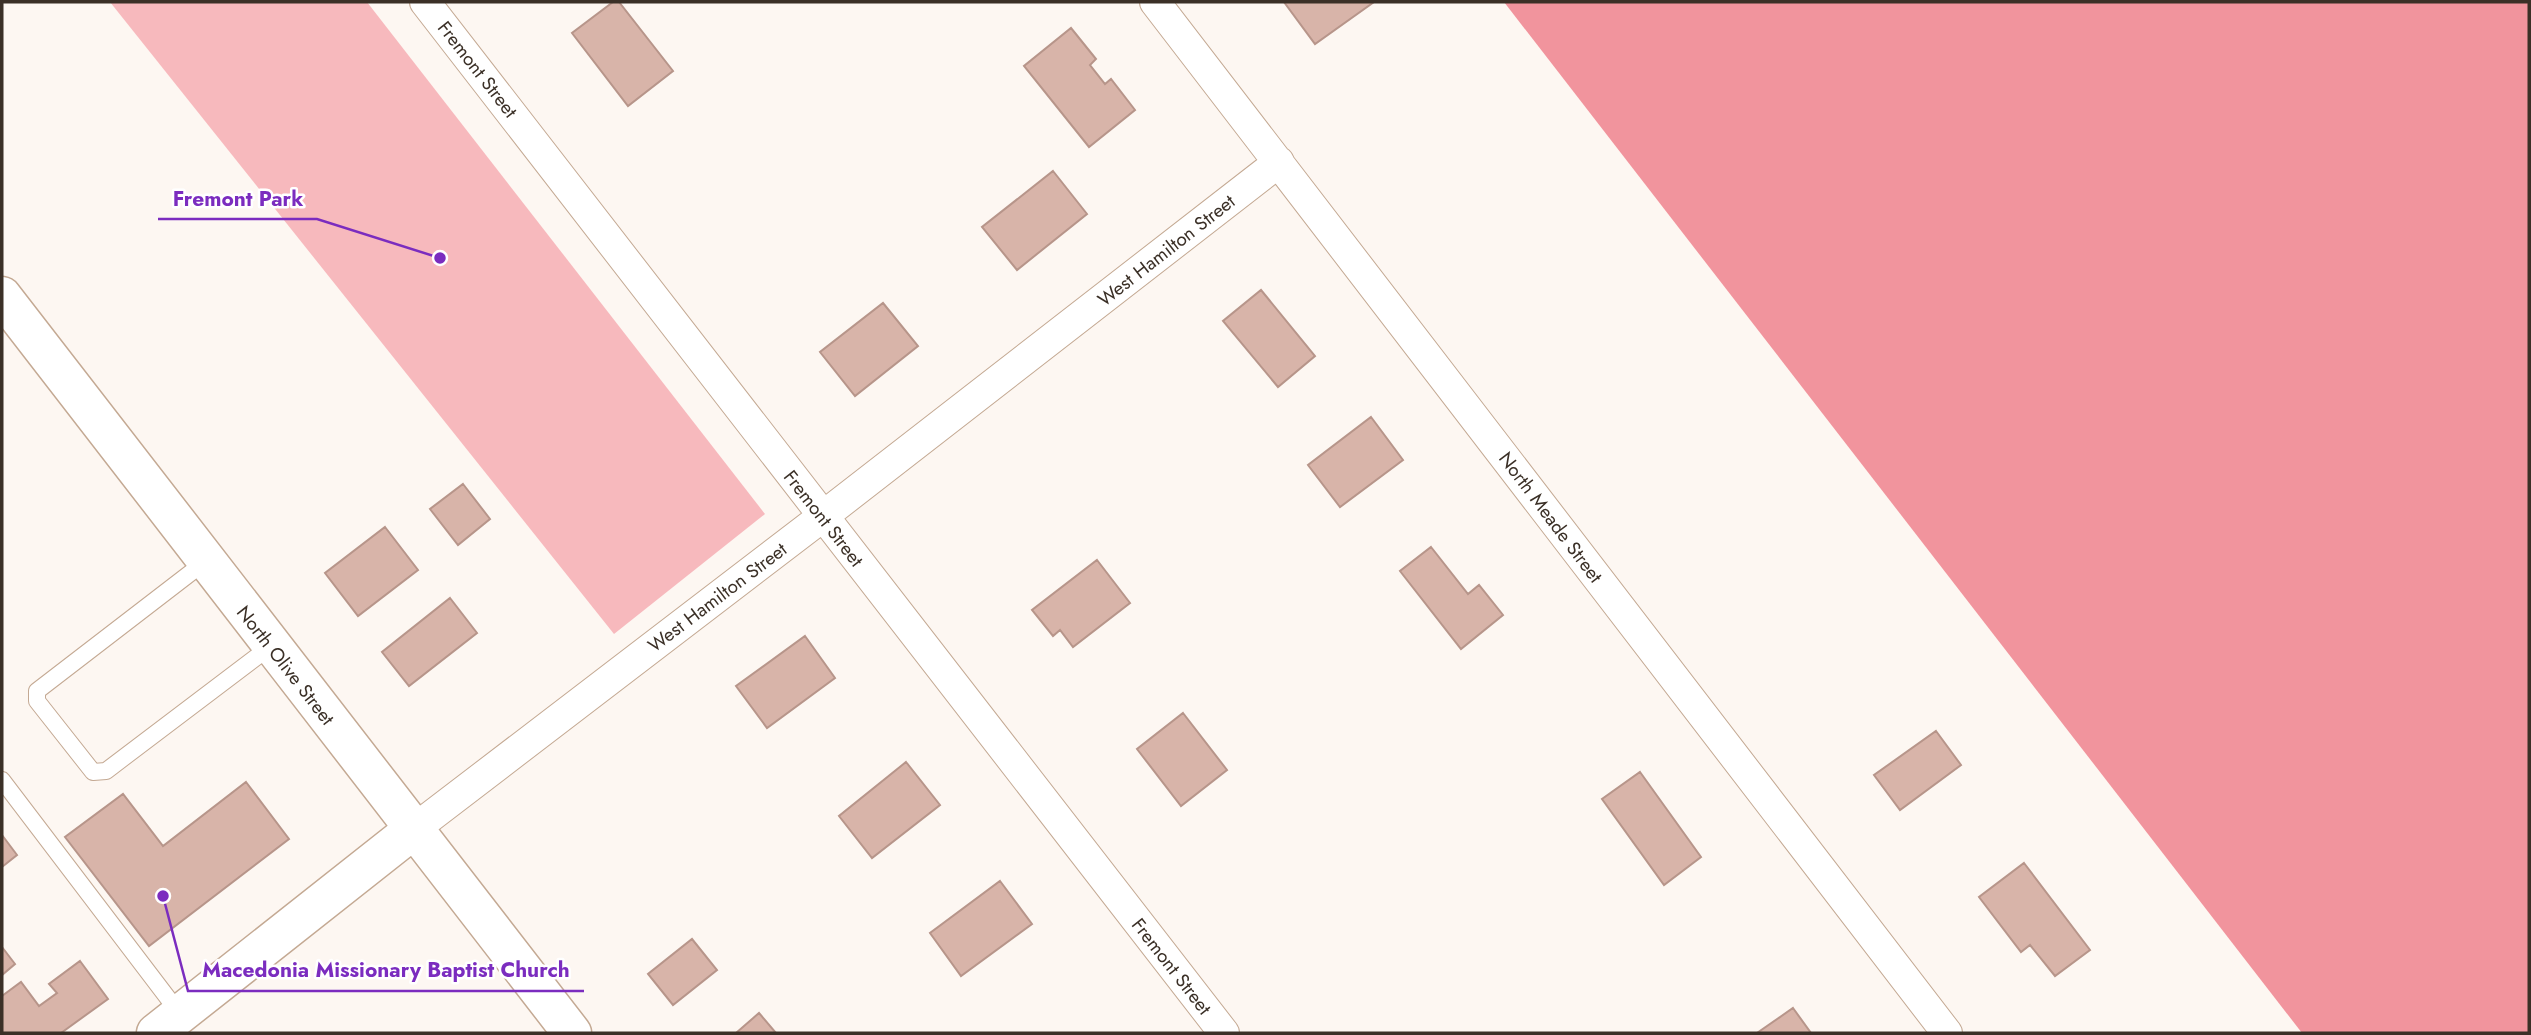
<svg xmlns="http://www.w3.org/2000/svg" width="2531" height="1035" font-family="Jost,sans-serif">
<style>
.green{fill:#f7b9bd}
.forest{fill:#f1949d}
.building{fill:#d8b4a9;stroke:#b7958a;stroke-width:2}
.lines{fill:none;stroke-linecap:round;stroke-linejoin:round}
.lane-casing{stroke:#c4a993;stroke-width:18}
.street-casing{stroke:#c4a993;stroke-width:32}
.secondary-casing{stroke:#c4a993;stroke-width:41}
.lane{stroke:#fff;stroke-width:16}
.street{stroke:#fff;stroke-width:30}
.secondary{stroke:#fff;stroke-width:38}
.labels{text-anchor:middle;stroke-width:5;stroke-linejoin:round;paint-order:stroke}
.street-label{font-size:19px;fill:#3b3027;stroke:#fff}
.leader{fill:none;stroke:#7b2cbf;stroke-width:2.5}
.callout-dot{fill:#7b2cbf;stroke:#fff;stroke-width:2.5}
.callout-label{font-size:21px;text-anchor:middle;font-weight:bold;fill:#7b2cbf;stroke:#fff;stroke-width:5;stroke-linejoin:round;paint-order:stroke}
</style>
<rect width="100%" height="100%" fill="#fdf7f2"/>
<!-- green -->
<path class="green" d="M110 2H367L765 514 614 634Z"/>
<!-- forest -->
<path class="forest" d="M1504 2H2529V1033H2302Z"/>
<!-- building -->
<path class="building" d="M613 2H619L673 71 628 106 572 33Z
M1284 2H1374L1315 44Z
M1071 28 1096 59 1090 65 1105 84 1111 79 1135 110 1089 147 1024 66Z
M1053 171 1087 214 1017 270 982 227Z
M1261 290 1315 356 1278 387 1223 321Z
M883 303 918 346 855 396 820 352Z
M1371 417 1403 460 1340 507 1308 465Z
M463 484 490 519 458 545 430 509Z
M385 527 418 570 358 616 325 573Z
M1431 547 1468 594 1479 585 1503 615 1461 649 1400 571Z
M1097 560 1130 603 1073 647 1060 630 1053 636 1032 610Z
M450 598 477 633 409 686 382 652Z
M805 636 835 678 767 728 736 686Z
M1183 713 1227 770 1181 806 1137 749Z
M1936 731 1961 765 1900 810 1874 775Z
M906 762 940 805 872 858 839 816Z
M1640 772 1701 857 1664 885 1602 799Z
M246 782 289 839 149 946 65 837 123 794 163 846Z
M2 835 17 855 2 867Z
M2024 863 2090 950 2055 976 2030 945 2021 952 1979 897Z
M1000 881 1032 924 961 976 930 933Z
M692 939 717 970 673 1005 648 974Z
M2 947 15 964 2 975Z
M80 961 108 999 61 1033H2V996L21 982 39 1006 57 993 49 984Z
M1793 1008 1811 1033H1757Z
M759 1013 776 1033H736Z"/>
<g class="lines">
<defs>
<path id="lane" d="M206 561 37 691V701L93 772 106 771 271 646
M2 780 180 1014"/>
<path id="street" d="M425 2 1224 1033
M1155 2 1947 1033
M413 830 822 517 1279 162"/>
<path id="secondary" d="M2 296 572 1033
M156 1033 413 830"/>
</defs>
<!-- lane casing -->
<use href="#lane" class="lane-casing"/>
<!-- street casing -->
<use href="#street" class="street-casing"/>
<!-- secondary casing -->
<use href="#secondary" class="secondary-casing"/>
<!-- lane -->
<use href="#lane" class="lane"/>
<!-- street -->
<use href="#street" class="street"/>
<!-- secondary -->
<use href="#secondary" class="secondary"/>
</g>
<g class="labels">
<!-- street labels -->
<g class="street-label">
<text transform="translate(478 69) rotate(52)" y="7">Fremont Street</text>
<text transform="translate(1166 250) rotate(-38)" y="7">West Hamilton Street</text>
<text transform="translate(1551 517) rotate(53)" y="7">North Meade Street</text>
<text transform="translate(824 518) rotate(52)" y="7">Fremont Street</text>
<text transform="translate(717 597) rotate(-37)" y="7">West Hamilton Street</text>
<text transform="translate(286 665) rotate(52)" y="7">North Olive Street</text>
<text transform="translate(1172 966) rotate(52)" y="7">Fremont Street</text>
</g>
</g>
<!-- callouts -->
<path class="leader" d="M440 258L317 219H158M163 896L188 991H584"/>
<g class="callout-dot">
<circle cx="440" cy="258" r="7"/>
<circle cx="163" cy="896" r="7"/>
</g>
<g class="callout-label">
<text x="238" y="206">Fremont Park</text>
<text x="386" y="977">Macedonia Missionary Baptist Church</text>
</g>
<!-- border -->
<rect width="2531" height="1035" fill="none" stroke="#3b3027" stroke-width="7"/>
</svg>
